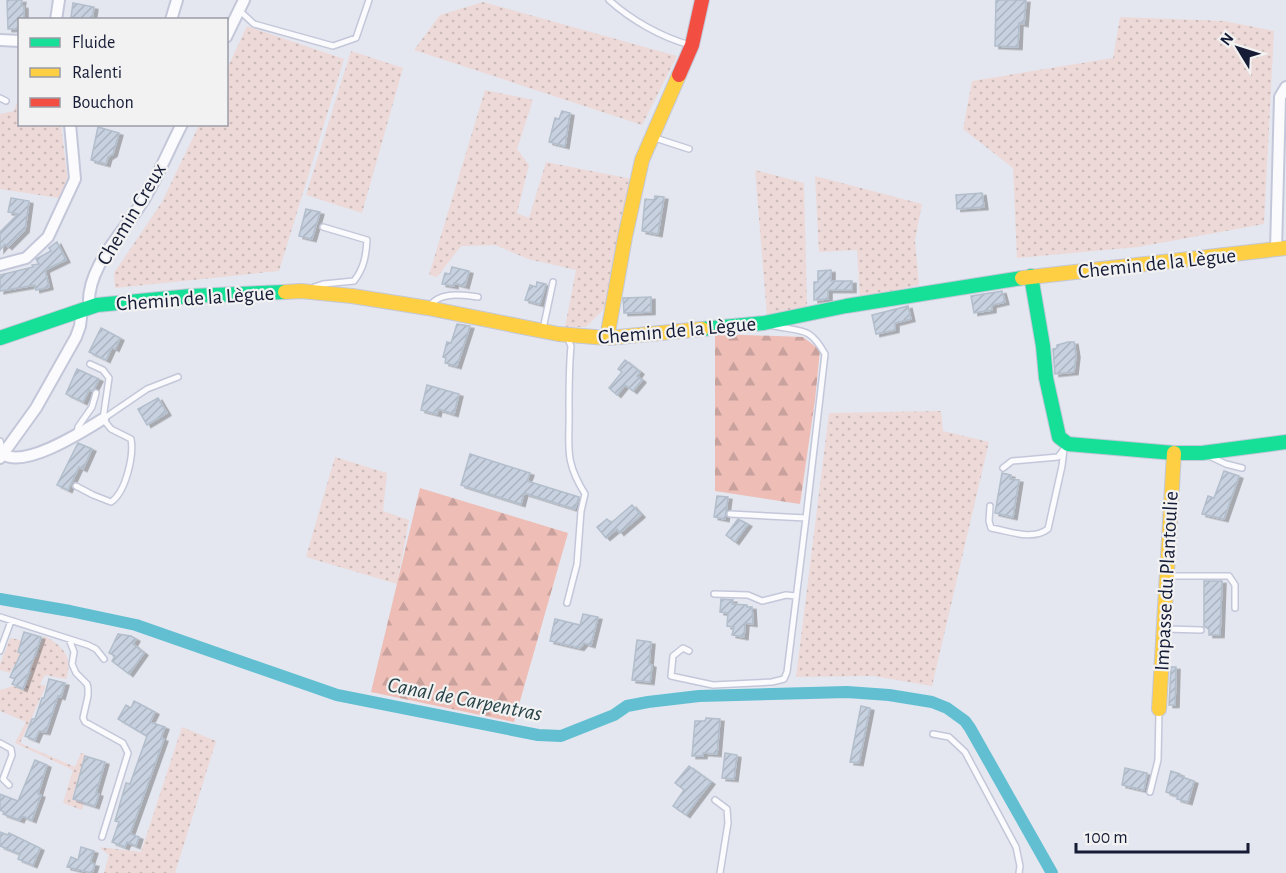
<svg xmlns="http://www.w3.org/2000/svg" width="1286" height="873" font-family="'Alegreya Sans',sans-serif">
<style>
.green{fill:url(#green-dots)}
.forest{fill:url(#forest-firs)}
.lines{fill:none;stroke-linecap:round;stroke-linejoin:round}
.canal{stroke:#62bfd2;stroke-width:12}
.building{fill:url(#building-hatch);stroke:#b2becc;stroke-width:1.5;filter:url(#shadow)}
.lane-casing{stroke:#c3c7d9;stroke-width:8}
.street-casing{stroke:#c3c7d9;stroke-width:14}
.fast-casing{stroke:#c3c7d9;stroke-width:16}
.slow-casing{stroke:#c3c7d9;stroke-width:16}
.jam-casing{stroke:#c3c7d9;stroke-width:16}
.lane{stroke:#fbfbfd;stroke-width:5}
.street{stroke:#fbfbfd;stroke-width:10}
.fast{stroke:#16e098;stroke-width:14}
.slow{stroke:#ffcf43;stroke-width:14}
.jam{stroke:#f24e42;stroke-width:14}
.labels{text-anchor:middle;stroke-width:4.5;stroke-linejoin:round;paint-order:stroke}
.street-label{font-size:21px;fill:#161c36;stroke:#f2f2f2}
.water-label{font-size:22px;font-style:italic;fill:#274247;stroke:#f2f2f2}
</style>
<defs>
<pattern id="green-dots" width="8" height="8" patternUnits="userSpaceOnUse" patternTransform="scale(1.5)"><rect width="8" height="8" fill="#ecd9d8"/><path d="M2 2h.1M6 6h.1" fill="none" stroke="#cababa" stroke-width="1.8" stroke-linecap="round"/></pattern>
<pattern id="forest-firs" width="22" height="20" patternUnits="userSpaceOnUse" patternTransform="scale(1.5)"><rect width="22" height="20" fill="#edbdb6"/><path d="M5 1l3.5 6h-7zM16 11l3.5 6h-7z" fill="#caa29d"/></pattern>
<pattern id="building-hatch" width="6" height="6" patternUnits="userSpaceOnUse" patternTransform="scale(1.5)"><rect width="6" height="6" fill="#c8d1df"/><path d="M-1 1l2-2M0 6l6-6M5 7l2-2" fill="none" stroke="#abb3c0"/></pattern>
<filter id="shadow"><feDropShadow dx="4" dy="2.5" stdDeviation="0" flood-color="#0004"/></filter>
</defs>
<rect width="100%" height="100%" fill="#e4e7ef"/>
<!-- green -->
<path class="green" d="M483 2 677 56 642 125 414 50 440 15Z
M1120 17 1224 21 1274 31 1264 224 1138 247 1017 258 1013 168 963 129 972 81 1113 58Z
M247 26 344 59 279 271 115 288 114 273 162 202 199 125 226 124 227 69Z
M351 51 403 68 362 213 306 195Z
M485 90 533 100 517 149 529 165 517 213 529 218 546 162 632 179 604 309 586 327H565L576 270 528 259 495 245 461 246 437 277 429 275Z
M19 96 20 124 61 125 68 182 59 198 0 189V114L14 111Z
M755 170 804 183 807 308 767 316Z
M815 176 922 204 915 240 919 285 860 298 857 250 819 252Z
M941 411 943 431 989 442 932 686 873 676 796 677 829 413Z
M335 457 387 473 383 511 409 520 397 584 306 557Z
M44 636C62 645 74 657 66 679L45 675 40 684 46 686 20 743 75 767 81 753 86 755 72 799 84 803 82 810 63 803 73 770 15 743 26 722 0 711V690L13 686 24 691 32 672 14 665 10 673 0 670V664L10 638 21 640 18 651 37 658Z
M182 727 216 741 175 873H104L109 855 99 847 141 852Z"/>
<!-- forest -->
<path class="forest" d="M715 334 803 337 820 350 815 400 800 504 715 491Z
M420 488 568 533 514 722 371 692Z"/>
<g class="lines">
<!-- canal -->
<path class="canal" d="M0 599 70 611 136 625 337 695 538 735 561 736 614 715 627 706 648 702 699 696 847 692 889 695 932 702 947 708 965 721 970 728 1052 873"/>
</g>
<!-- building -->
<path class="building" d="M7 0H22L21 6H24V20H20V29H8Z
M996 0H1026L1024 24 1019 23 1018 47 995 46Z
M73 3 94 7 92 20 71 17Z
M562 111 570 113 565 146 549 142 555 118 559 119Z
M98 127 119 133 113 154 108 157 106 164 91 160Z
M982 193 984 207 957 209 956 195Z
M655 196 664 197 658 234 642 231 645 199 654 200Z
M11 198 29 201 25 230 8 247 5 244 0 250V232L18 214 8 212Z
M306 209 320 212 312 239 299 236Z
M57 242 66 260 45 270 49 287 36 290 35 285 0 291V275L33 267 32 265 39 264 36 259 51 251 49 248Z
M452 267 469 271 465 286 454 283V286L442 284 445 273 450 274Z
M831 270V281H852V290H828V299L814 300V282H818V271Z
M537 282 546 284 540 304 525 300 530 285 536 287Z
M1002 291 1005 302 992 305V310L974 313 971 296Z
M651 297V312L624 313 623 298Z
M908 306 911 319 895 323V330L876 334 872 315Z
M457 324 470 326 457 366 445 363 446 358 443 357 447 342 451 343Z
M101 328 120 338 115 349 112 347 106 360 89 352Z
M1068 342H1074L1076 355 1074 372 1055 374 1053 349 1057 348V345Z
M625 360 640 372 637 376 642 380 633 391 625 385 617 395 609 388 622 372 618 369Z
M77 369 99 379 94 389 92 391 89 390 83 402 66 394Z
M427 385 459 394 454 414 438 409 437 414 421 410Z
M158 398 167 413 147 425 138 409Z
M78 443 92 449 83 469 79 467 68 490 57 485Z
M470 454 530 473 527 481 579 497 575 509 524 493 521 504 461 485Z
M1224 471 1239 476 1224 519 1202 514 1208 496 1214 498Z
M1002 473 1011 475 1010 479 1019 480 1013 517 995 513Z
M717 496 728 497 725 519 714 517Z
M632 505 641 515 620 533 617 529 606 538 597 527 607 519 611 523Z
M738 519 748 524 735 542 726 535Z
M1204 581H1222L1220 635H1209V629L1204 626Z
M721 599 733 600 732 604 747 605V607H752L753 624 745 623 744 637 732 635 734 627 727 626 728 613 720 612Z
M583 614 598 617 591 645 584 643 580 648 550 641 555 619 580 625Z
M24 632 41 637 23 689 12 684 15 679 10 677 21 653 18 652Z
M118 634 131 636 136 639 133 644 144 653 129 674 112 661 115 656 109 653Z
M637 640 651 642 649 664 652 665 650 682 632 680Z
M1171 667H1176L1175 705H1169Z
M49 679 65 683 61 697 58 696 46 732 39 731 35 740 25 736 32 719H35L42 698H44Z
M134 701 155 712 150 722 165 727 161 738 164 739 130 834 139 837 136 846 127 842 125 847 112 842 119 822 115 821 126 783 130 784 147 736 118 719 126 705 131 708Z
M861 706 870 708 859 763 850 762Z
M706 718 720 719 717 754 703 753V756H692L695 721H705Z
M725 753 737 755 734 779 722 778Z
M85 756 105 762 96 793 99 794 95 806 73 799Z
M35 760 47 765 38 794 41 795 32 820 22 816 20 820 3 814 4 812 0 810V794L18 801Z
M689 766 711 782 686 815 673 806 684 790 675 783Z
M1125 768 1147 773 1144 790 1122 785Z
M1171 771 1180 774 1179 776 1194 781 1188 802 1177 799 1178 796 1166 792Z
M0 832 8 835 9 833 40 848 33 865 18 859 20 854 0 846Z
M81 847 94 851 90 863 95 864 92 873 67 867 71 857 78 860Z"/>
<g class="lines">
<defs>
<path id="lane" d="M609 0C631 20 661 37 690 45
M240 11 254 24 333 46 356 38 369 0
M0 98 6 101
M652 137 689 149
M314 287 323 284 354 281C364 268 366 256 367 240L323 227
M429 307C439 291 461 295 478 297
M543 329 553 282
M103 419 147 389 178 377
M77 433 78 427 92 407 96 393
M0 441 3 452
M1209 456 1226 464 1242 468
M1003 468 1012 461 1058 457 1064 449
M76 486 93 495 111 502C126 492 134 455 131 439L111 429 103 419 109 378 103 370 90 364
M990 506 989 521 991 528C1009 531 1032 541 1048 529L1062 466 1064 449
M730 514 806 518 825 354C809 326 802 332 774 326
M1168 576H1229L1235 585V608
M714 594 748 595 762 601 786 595 796 596
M567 603 577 564 581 511 585 494C563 459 570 446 569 408 569 387 569 367 571 346L567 337
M0 617 88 645 96 649 104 659
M1166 629 1201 630
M69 639 74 652 72 664 76 673 87 684 88 688V696L83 718 85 722 123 743 128 753 102 837
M0 651 11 621
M689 651 683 648 673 656 671 676 713 685 772 682 784 679 787 672 806 518
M933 734 949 737 965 752 1016 847 1020 866 1019 873
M0 743 11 749 12 755 3 779 9 785
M1150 792 1158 760 1159 711
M715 800 727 809 728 823 720 873"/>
<path id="street" d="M56 20 59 0
M171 20 177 0
M226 37 244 0
M0 40 20 41
M1276 250 1280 97 1286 87
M0 265 26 258 48 237 75 179 70 124
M89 307C86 268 122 234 141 204 157 179 168 151 182 124
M3 454C25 469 83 431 103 419
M0 458 36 408 76 337 80 326 82 309"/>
<path id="fast" d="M1031 276 1043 346 1046 378 1059 437 1068 444 1174 453H1202L1286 442
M702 329 764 323 846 306 1022 278
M0 338 97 305 191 296 285 292"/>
<path id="slow" d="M1022 278 1286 248
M285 292 301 291 352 296 428 308 558 334 607 338 702 329
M607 338 625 237 642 160 679 75
M1159 709 1174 453"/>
<path id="jam" d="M679 75 692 45 702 0"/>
</defs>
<!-- lane casing -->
<use href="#lane" class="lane-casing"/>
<!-- street casing -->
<use href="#street" class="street-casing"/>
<!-- fast casing -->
<use href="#fast" class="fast-casing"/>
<!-- slow casing -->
<use href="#slow" class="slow-casing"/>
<!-- jam casing -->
<use href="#jam" class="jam-casing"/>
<!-- lane -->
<use href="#lane" class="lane"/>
<!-- street -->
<use href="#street" class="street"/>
<!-- fast -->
<use href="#fast" class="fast"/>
<!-- slow -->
<use href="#slow" class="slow"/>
<!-- jam -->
<use href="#jam" class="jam"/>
</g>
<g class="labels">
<!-- street labels -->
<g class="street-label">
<text transform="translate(131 214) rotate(-59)" y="7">Chemin Creux</text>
<text transform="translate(1157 263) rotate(-6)" y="7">Chemin de la Lègue</text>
<text transform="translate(195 298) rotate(-4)" y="7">Chemin de la Lègue</text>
<text transform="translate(677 330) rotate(-5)" y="7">Chemin de la Lègue</text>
<text transform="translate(1166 581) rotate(-87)" y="7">Impasse du Plantoulie</text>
</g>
<!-- water labels -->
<g class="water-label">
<text transform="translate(465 698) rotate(11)" y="8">Canal de Carpentras</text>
</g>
</g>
<!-- legend -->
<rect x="18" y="18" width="210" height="108" fill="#f2f2f2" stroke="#9a9ca7" stroke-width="1.5"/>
<rect x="30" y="38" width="30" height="9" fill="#16e098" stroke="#9a9ca7" stroke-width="1.5"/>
<text x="72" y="48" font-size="18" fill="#161c36">Fluide</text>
<rect x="30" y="68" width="30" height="9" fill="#ffcf43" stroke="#9a9ca7" stroke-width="1.5"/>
<text x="72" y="78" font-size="18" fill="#161c36">Ralenti</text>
<rect x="30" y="98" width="30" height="9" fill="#f24e42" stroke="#9a9ca7" stroke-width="1.5"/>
<text x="72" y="108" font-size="18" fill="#161c36">Bouchon</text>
<!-- north arrow -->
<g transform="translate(1238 48) rotate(308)" stroke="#f2f2f2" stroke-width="4.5" paint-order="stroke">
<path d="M0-4.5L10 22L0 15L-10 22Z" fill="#161c36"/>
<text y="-9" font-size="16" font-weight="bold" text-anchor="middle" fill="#161c36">N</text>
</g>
<!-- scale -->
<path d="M1076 843v9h172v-9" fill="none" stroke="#161c36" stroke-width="3"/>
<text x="1085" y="843" font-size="18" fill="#161c36" stroke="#f2f2f2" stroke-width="4.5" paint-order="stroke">100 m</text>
</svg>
